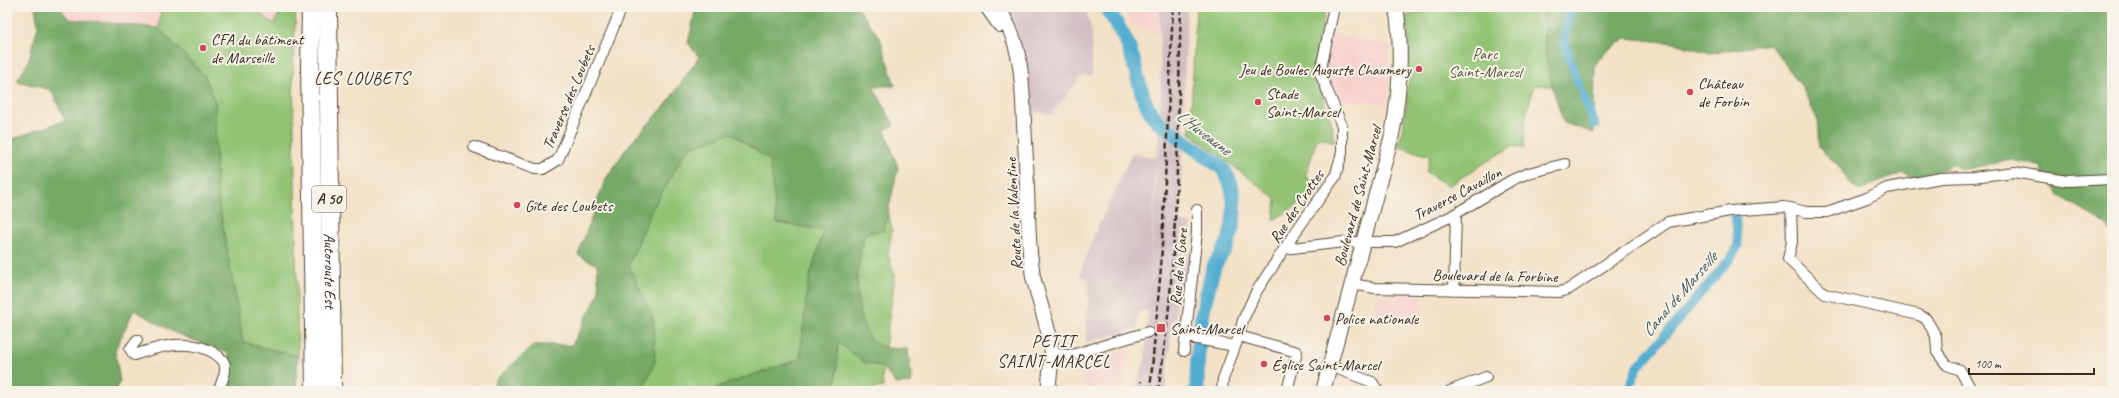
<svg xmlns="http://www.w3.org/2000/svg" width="2119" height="398" font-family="Caveat,sans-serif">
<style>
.built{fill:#f7d0cc}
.industrial{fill:#d2bec3;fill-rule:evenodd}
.green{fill:#91c373;stroke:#667648}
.forest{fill:#74a965;stroke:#586a42}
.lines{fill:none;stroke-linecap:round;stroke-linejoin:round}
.canal{stroke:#53add0;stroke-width:9}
.river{stroke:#53add0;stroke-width:15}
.street-casing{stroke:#574537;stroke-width:12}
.secondary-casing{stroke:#574537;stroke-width:16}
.highway-casing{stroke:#574537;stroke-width:20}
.street{stroke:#fff;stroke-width:10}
.secondary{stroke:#fff;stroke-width:14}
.highway{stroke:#fff;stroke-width:18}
.rail{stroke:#3b2a1e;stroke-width:2.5;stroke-dasharray:6 3;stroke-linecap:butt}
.poi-dot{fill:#d1495b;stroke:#f7f3e8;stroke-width:1.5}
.labels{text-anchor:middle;stroke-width:4;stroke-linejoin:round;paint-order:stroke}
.shield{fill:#f7f3e8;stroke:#73665b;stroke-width:1}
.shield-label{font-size:15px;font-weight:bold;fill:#3b2a1e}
.poi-label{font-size:16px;fill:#3b2a1e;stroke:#f7f3e8;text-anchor:start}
.park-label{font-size:16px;fill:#555838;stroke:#f7f3e8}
.street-label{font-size:16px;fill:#3b2a1e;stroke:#f7f3e8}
.neighbourhood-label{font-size:17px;letter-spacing:1px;fill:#3b2a1e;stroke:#f7f3e8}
.water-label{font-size:17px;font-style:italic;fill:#43585c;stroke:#f7f3e8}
</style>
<rect width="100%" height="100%" fill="#f7f3e8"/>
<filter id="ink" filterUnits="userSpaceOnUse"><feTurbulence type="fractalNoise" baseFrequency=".025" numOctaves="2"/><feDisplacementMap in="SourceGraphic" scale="8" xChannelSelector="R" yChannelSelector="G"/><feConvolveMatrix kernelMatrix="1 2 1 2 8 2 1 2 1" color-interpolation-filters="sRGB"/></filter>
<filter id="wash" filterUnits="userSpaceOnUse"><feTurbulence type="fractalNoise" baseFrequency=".012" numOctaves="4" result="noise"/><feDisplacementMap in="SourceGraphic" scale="16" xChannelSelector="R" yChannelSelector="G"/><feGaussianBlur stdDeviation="0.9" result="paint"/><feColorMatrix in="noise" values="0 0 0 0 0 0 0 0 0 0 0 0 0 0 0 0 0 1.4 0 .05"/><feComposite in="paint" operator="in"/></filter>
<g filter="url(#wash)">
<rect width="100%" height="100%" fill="#f3e1c6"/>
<!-- built -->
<path class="built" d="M59 7H219L217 69 159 28 69 19Z
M251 7H282L275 24Z
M1121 7H1159L1158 33 1131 24Z
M1408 7H1446L1410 15Z
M1331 34 1390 46 1387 104 1334 99 1324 67Z
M1376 294 1423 295 1422 322 1375 320Z
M1128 349 1123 391H1085L1080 361Z"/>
<!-- industrial -->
<path class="industrial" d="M1004 7H1081L1086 12 1092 31V76L1085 75 1080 78 1052 114 1029 112Z
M1159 7H1187L1180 222 1191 223 1187 288 1177 287 1175 321H1172L1166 391H1135L1145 359 1148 311 1138 312 1137 329 1086 342 1089 279 1079 276 1095 233 1132 153 1157 158 1161 96ZM1157 161 1155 203 1150 285 1155 177Z"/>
<!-- green -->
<path class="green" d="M161 7H251L274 24 282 7H296L293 69 298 356 243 342 216 187 215 102 201 73 159 28Z
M1196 7H1326L1313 71 1331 121 1334 142 1318 137 1305 177 1323 184 1321 190 1274 220 1276 199 1190 133Z
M1446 7H1560L1568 87 1534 85 1526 115 1524 148 1512 146 1448 186 1426 172 1430 156 1398 147C1410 103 1411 61 1406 16Z
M731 133 770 161 777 223 824 230 808 283 800 359 718 387 712 391H642L655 362 629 265 652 209 688 148Z
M888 210 892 230 888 255 895 276 885 348C881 346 872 343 870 339 849 308 858 268 864 234L884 230Z
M838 342 864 362 882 367 883 387 875 388 873 391H844L836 384Z"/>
<!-- forest -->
<path class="forest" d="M35 7H59L69 19 159 28 205 76 215 102 216 187 243 342 298 356 296 391H228V353L175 333 134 310 115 350 120 382 114 391H7V141L65 120 51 90 17 81 28 62 38 26Z
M696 7H857L880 38 895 86H873L894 125 885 130 898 168 884 230 864 234 856 279 860 316 870 340 885 348 908 349 912 383 896 384 882 367 864 362 838 342 836 384 844 391H712L718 387 800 359 808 283 824 230 777 223 770 161 731 133 688 148 652 209 629 265 654 321 655 362 642 391H493L495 380 534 345H572L599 293 597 265 578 255 605 180 628 146 665 106 699 57 688 43Z
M1545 7H2112V233L2106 225 2059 195 2042 173 2043 167 2012 160 1961 170 1952 164 1935 174 1919 179 1903 173 1859 190 1848 181 1839 166 1819 148 1817 119 1802 87 1770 44 1710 53 1673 43 1626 38 1606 52 1595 66 1594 133 1564 123C1553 94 1538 38 1545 7Z"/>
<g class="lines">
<!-- canal -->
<path class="canal" d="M1570 7 1564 42 1579 86
M1583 95 1595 125
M1631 391V383L1637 368 1731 258 1738 245 1735 214"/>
<!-- river -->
<path class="river" d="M1106 7C1114 20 1124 34 1129 48 1139 74 1139 100 1158 122L1221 167C1238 186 1236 220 1228 243 1224 252 1216 260 1213 270 1209 283 1206 298 1203 312 1198 338 1197 364 1197 391"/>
</g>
</g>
<g filter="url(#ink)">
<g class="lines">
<defs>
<path id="street" d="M474 147 535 169H543L558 160 622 7
M1791 208 1792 242 1788 259 1825 294 1919 315 1926 319 1936 336 1937 352 1947 365 1960 370 1972 391
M1284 249 1344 242H1395L1450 217 1512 180 1528 173 1565 164
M1352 284 1375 288 1560 292 1569 289 1668 222 1730 211 1784 207 1807 212H1827L1867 198 1887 188 1941 178 1973 177 2014 172 2067 181 2112 179
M1454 290 1456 214
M1239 336 1297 352 1287 391
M1186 337 1235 346
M137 340 130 349 134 355C160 346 190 338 214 353 220 357 225 361 225 367 226 375 221 384 218 391
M1184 351 1197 232V210
M1052 354 1072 355 1148 332
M1330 366 1372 382 1378 391
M1222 391 1223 379 1239 336 1243 320 1256 292 1294 234 1335 177 1342 153V126L1320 73 1334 7
M1450 391 1486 377"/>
<path id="secondary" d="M987 7 1000 25
M998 7C1023 46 1022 80 1024 124 1027 167 1027 210 1030 253L1033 277 1050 338 1052 354 1048 391
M1323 391 1392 135C1400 93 1403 50 1396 7"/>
<g id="highway">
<path d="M311 7 310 68 315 391"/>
<path id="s1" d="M328 7 332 391"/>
</g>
</defs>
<!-- street casing -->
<use href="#street" class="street-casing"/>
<!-- secondary casing -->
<use href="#secondary" class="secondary-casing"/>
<!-- highway casing -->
<use href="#highway" class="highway-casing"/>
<!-- street -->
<use href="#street" class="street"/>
<!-- secondary -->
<use href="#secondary" class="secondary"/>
<!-- highway -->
<use href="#highway" class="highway"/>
<!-- rail -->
<path class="rail" d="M1140 391 1141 381
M1150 391 1161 267 1173 7
M1158 391C1179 266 1177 133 1181 7"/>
</g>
</g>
<!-- markers -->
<g class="poi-dot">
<circle cx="203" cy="48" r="4"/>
<circle cx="1419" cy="69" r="4"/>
<circle cx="1690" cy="92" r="4"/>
<circle cx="1258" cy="102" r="4"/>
<circle cx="517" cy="205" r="4"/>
<circle cx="1327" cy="318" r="4"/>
<rect x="1156" y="323" width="10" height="10" rx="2"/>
<circle cx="1264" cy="364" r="4"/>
</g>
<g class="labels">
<!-- shield labels -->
<rect class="shield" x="312" y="186" width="34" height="26" rx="3"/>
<g class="shield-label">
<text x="329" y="204">A 50</text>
</g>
<!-- poi labels -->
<g class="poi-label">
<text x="211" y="45">CFA du bâtiment<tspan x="211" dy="18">de Marseille</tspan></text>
<text x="1411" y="75" text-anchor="end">Jeu de Boules Auguste Chaumery</text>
<text x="1698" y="89">Château<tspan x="1698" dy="18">de Forbin</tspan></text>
<text x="1266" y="99">Stade<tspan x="1266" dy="18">Saint-Marcel</tspan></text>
<text x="525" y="211">Gîte des Loubets</text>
<text x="1335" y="324">Police nationale</text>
<text x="1170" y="334">Saint-Marcel</text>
<text x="1272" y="370">Église Saint-Marcel</text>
</g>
<!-- park labels -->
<g class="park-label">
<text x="1485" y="59">Parc<tspan x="1485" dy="18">Saint-Marcel</tspan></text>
</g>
<!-- street labels -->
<g class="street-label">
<text transform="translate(568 97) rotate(-67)" y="6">Traverse des Loubets</text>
<text transform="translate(1457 193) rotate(-28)" y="6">Traverse Cavaillon</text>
<text transform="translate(1357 196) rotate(-75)" y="6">Boulevard de Saint-Marcel</text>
<text transform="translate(1296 206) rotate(-56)" y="6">Rue des Crottes</text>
<text transform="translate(1013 214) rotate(-93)" y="6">Route de la Valentine</text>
<text transform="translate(1178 267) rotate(-85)" y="6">Rue de la Gare</text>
<text dy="6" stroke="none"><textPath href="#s1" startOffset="264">Autoroute Est</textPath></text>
<text transform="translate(1495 275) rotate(1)" y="6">Boulevard de la Forbine</text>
</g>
<!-- neighbourhood labels -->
<g class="neighbourhood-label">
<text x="362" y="84">LES LOUBETS</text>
<text x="1054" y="347">PETIT<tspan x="1054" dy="20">SAINT-MARCEL</tspan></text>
</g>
<!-- water labels -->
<g class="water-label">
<text transform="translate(1204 132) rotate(37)" y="6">L'Huveaune</text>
<text transform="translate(1679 294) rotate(-49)" y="6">Canal de Marseille</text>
</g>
</g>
<!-- margin -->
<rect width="2119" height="398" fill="none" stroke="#f7f3e8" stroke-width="24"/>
<!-- scale -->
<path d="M1969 368v6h125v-6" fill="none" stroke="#3b2a1e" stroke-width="2"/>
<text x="1975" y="368" font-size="12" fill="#3b2a1e" stroke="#f7f3e8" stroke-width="3" paint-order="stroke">100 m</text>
</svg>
